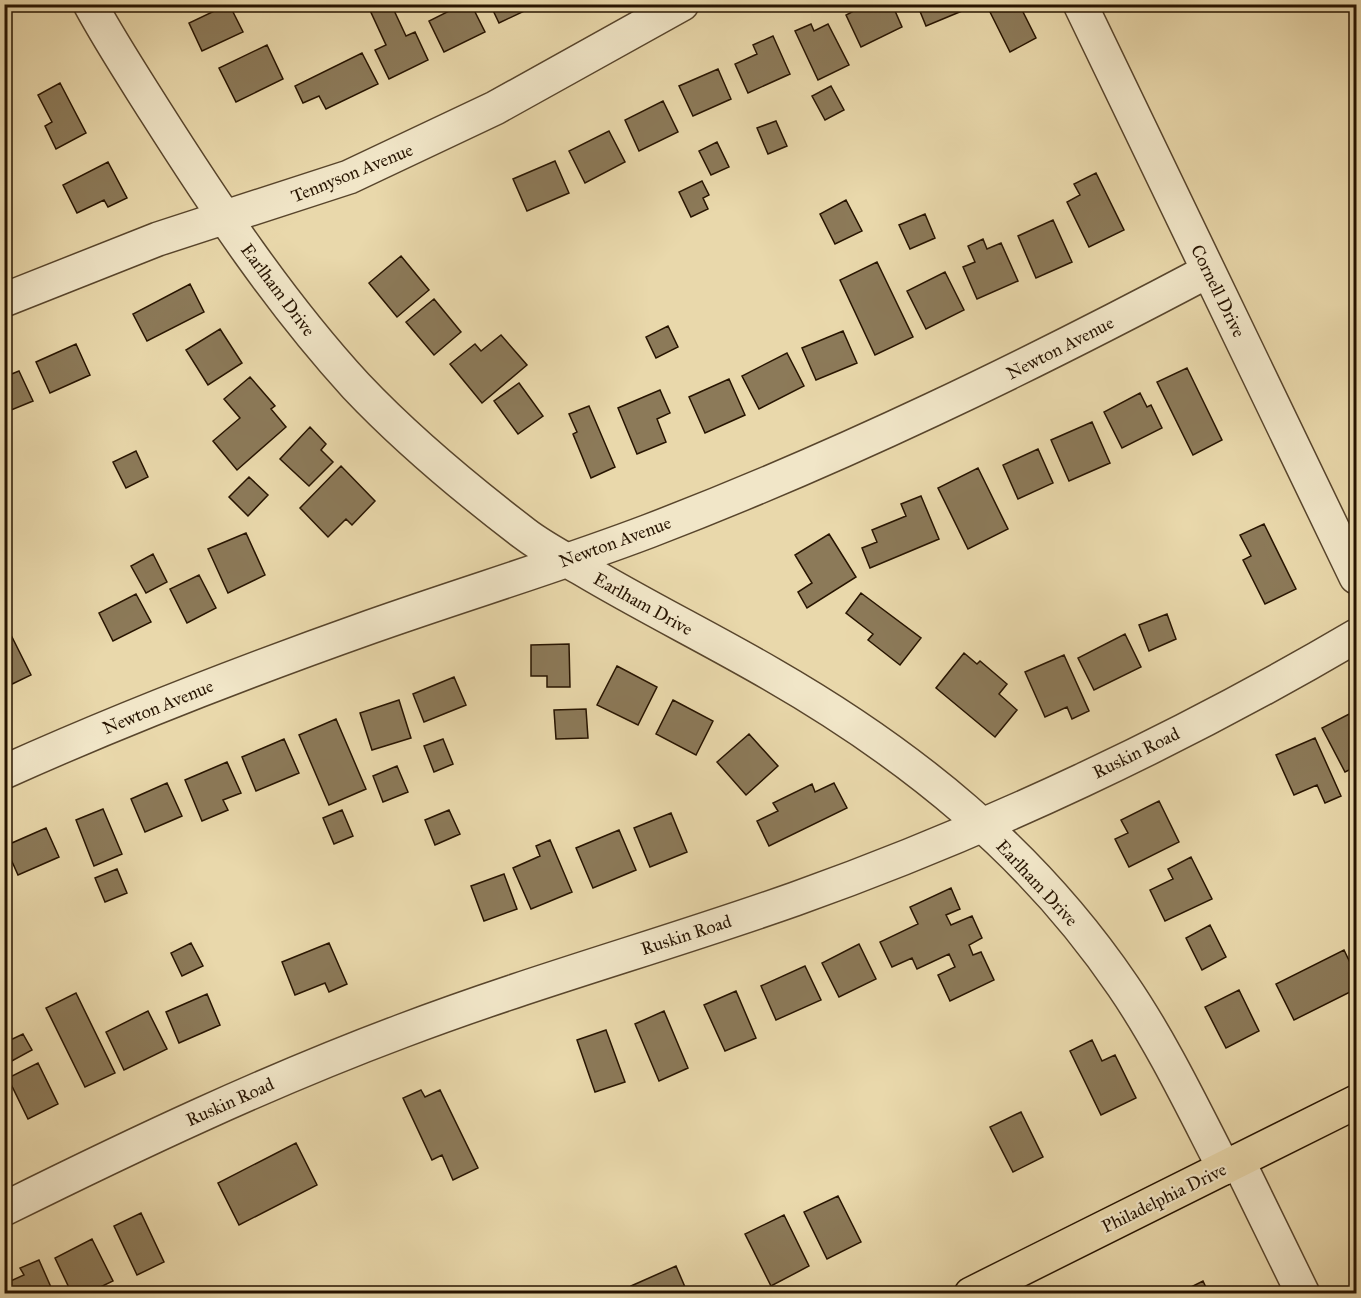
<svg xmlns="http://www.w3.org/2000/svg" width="1361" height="1298" font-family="'IM FELL Great Primer',serif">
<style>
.building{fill:#8c7a59;stroke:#271401;stroke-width:1.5}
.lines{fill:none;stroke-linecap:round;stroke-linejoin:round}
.minor-casing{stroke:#58452c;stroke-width:36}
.major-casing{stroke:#271401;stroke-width:36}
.minor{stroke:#f1e6c8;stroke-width:33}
.major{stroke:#e9d8ab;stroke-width:33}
.labels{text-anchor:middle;stroke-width:4.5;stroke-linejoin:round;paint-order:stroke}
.street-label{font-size:18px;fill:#271401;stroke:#f1e6c8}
</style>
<rect width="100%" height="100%" fill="#e9d8ab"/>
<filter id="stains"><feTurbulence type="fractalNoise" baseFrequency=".00333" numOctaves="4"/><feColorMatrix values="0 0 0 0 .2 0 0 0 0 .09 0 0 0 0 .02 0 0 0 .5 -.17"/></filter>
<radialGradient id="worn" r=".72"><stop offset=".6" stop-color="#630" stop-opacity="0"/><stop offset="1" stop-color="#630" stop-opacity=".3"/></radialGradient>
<!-- building -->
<path class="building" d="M229 4 243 32 202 51 189 23Z
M372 4H391L406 36 415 32 428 60 389 79 375 50 386 45 368 6Z
M463 4H471L485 32 444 52 429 21Z
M490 4H537V5L499 23Z
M867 4H892L902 27 861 47 846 15Z
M917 4H960L962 11 926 26Z
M986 4H1019L1036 38 1010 52Z
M811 24 814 31 828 24 849 65 818 80 795 31Z
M773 36 790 74 748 93 735 64 757 54 753 45Z
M267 45 283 79 236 102 219 68Z
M362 53 378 84 326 109 319 96 303 103 295 86Z
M718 69 731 99 693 116 679 86Z
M60 83 86 133 56 149 45 126 52 122 38 95Z
M831 86 844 110 825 120 812 96Z
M663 101 678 132 639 151 625 120Z
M776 121 787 146 768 154 757 128Z
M609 131 625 162 585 183 569 151Z
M717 142 729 167 711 175 699 151Z
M555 161 569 193 527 211 513 179Z
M108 162 127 198 108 207 104 200 77 213 63 185Z
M1096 173 1124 230 1089 247 1067 202 1080 195 1074 184Z
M702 181 709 195 703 198 708 209 691 217 679 192Z
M846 200 862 231 835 244 820 214Z
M925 214 935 238 910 249 899 225Z
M1053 220 1072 262 1036 278 1018 236Z
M983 239 987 249 1001 243 1018 281 977 299 963 267 975 262 968 246Z
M401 256 429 290 397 317 369 283Z
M877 262 913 337 875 355 840 280Z
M945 272 964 310 926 329 907 291Z
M190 284 204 312 147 341 133 314Z
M434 299 461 332 434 355 406 322Z
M668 326 678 347 656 358 646 337Z
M220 329 242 363 208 385 186 350Z
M843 331 857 363 816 380 802 348Z
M501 335 527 365 482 403 450 364 475 344 481 351Z
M76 344 90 375 50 393 36 362Z
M787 353 804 386 759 409 742 376Z
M1187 368 1222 440 1193 455 1157 382Z
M19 371 33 401 4 413V377Z
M250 377 275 406 271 409 286 427 237 470 213 441 240 418 224 399Z
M729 379 745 415 705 433 689 397Z
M519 383 543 416 518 434 494 401Z
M660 390 670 413 657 419 666 442 637 454 618 408Z
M1140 393 1147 407 1151 405 1162 428 1122 448 1104 412Z
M589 406 615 467 591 478 573 434 577 432 569 414Z
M1092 422 1110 463 1069 481 1051 440Z
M310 427 326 444 321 450 333 462 309 486 280 459Z
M1038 449 1053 483 1018 499 1003 465Z
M136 451 148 477 126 488 113 462Z
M341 466 375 501 352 525 346 519 328 537 300 508Z
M978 468 1008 529 968 549 938 488Z
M249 477 268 495 248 516 229 497Z
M921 496 939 539 870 568 862 548 877 542 872 530 906 516 901 504Z
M1264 524 1296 589 1265 604 1243 560 1251 556 1240 535Z
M246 533 265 575 228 593 208 549Z
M829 534 856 577 807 608 798 592 812 583 795 555Z
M153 554 167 582 146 593 131 566Z
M199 575 216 608 187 623 170 589Z
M861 593 921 638 900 665 868 640 873 634 846 613Z
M136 594 151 622 113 641 99 613Z
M1167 614 1176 639 1149 651 1139 625Z
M9 631 31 675 4 688V633Z
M1125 634 1141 667 1094 690 1078 658Z
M569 644 570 687H547V676H531V645Z
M964 653 977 664 980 661 1007 684 999 694 1017 710 995 737 936 688Z
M1064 655 1089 711 1072 719 1067 707 1045 717 1025 672Z
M617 666 657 687 638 725 597 705Z
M454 677 466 705 424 722 413 694Z
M399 700 411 738 372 750 360 713Z
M673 700 713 721 696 755 656 734Z
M586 709 588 738 556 739 554 710Z
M1353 712 1356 718V780L1351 769 1345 772 1322 728Z
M336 719 366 789 329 805 299 735Z
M749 734 778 766 746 795 717 762Z
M1315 738 1341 796 1325 803 1317 785 1294 795 1276 755Z
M284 739 299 773 256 791 242 757Z
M443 739 453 764 434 772 424 746Z
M227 762 241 793 223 800 228 810 202 821 185 780Z
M397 766 408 792 383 802 373 776Z
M167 783 182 816 145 832 131 799Z
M834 783 847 808 769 846 757 821 778 811 773 803 812 784 815 792Z
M1159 801 1179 842 1129 867 1115 839 1128 833 1121 820Z
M103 809 122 854 94 866 76 820Z
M342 810 353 836 334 844 323 818Z
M449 810 460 834 435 845 425 820Z
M671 813 687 852 650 867 634 828Z
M46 828 59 857 18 875 5 846Z
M619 830 636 870 593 888 576 848Z
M550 840 572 892 531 909 513 868 540 856 536 846Z
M1191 857 1212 899 1165 921 1150 890 1173 879 1168 869Z
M117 869 127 893 105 902 95 878Z
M504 874 517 909 484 921 471 886Z
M951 888 960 909 946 915 951 925 972 916 982 938 969 945 973 955 981 952 994 980 950 1001 938 975 955 967 949 954 917 969 912 958 892 967 880 942 918 924 910 907Z
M1210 925 1226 957 1202 970 1186 938Z
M191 943 203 966 182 976 171 953Z
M329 943 347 984 329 992 325 983 295 995 282 962Z
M859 944 876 979 839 997 822 963Z
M1344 950 1356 975V989L1294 1020 1276 984Z
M805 966 821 1000 776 1020 761 986Z
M1239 990 1259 1031 1226 1048 1205 1007Z
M736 991 756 1038 725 1051 704 1005Z
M76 993 115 1073 85 1087 46 1008Z
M207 994 220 1025 179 1043 166 1012Z
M148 1011 167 1049 124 1070 106 1032Z
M664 1011 688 1068 659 1081 635 1024Z
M606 1030 625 1082 595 1092 577 1040Z
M23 1034 32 1050 10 1062 4 1051V1043Z
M1092 1040 1102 1061 1115 1055 1136 1098 1101 1115 1070 1051Z
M38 1063 58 1104 28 1119 8 1078Z
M421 1090 425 1097 440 1090 478 1168 453 1180 442 1155 432 1160 403 1098Z
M1021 1112 1043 1157 1013 1172 990 1127Z
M296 1143 317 1185 239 1225 218 1183Z
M838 1196 861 1242 827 1259 804 1212Z
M141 1213 164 1262 137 1275 114 1226Z
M784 1215 809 1266 771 1286 745 1234Z
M92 1239 113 1281 86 1294H72L55 1258Z
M39 1260 54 1294H7L4 1284 24 1275 20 1268Z
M676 1266 688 1294H634L631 1286Z
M1203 1281 1209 1294H1177Z"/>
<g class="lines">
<defs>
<path id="minor" d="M90 4C110 41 133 76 155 111 216 207 279 302 356 386 407 440 466 489 525 534 542 547 563 558 582 569 644 606 709 638 771 674 910 754 1032 852 1123 986 1162 1043 1192 1106 1224 1168
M1080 4 1356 577
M4 300 158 239 349 177 495 108 682 4
M4 772C124 718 246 671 370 627 463 594 557 566 649 531 842 457 1025 368 1208 271
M1238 1161 1303 1294
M4 1209C135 1144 266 1082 402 1031 531 982 665 945 795 899 986 831 1181 739 1356 636"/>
<path id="major" d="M971 1294 1356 1102"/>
</defs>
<!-- minor casing -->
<use href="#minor" class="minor-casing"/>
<!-- major casing -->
<use href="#major" class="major-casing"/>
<!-- minor -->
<use href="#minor" class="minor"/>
<!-- major -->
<use href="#major" class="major"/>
</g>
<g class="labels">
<!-- street labels -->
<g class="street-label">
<text transform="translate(352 173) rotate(-22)" y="6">Tennyson Avenue</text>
<text transform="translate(278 290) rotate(53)" y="6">Earlham Drive</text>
<text transform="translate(1218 291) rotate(64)" y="6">Cornell Drive</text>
<text transform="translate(1060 348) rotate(-27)" y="6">Newton Avenue</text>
<text transform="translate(615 542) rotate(-20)" y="6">Newton Avenue</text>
<text transform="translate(643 604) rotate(29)" y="6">Earlham Drive</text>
<text transform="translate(158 707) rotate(-22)" y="6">Newton Avenue</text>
<text transform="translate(1136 753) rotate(-26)" y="6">Ruskin Road</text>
<text transform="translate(1037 883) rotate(47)" y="6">Earlham Drive</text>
<text transform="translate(686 935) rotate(-18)" y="6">Ruskin Road</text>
<text transform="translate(230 1102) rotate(-24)" y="6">Ruskin Road</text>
<text transform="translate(1164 1198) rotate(-26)" y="6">Philadelphia Drive</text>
</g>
</g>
<!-- margin -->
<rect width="1361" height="1298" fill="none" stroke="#e9d8ab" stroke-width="24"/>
<rect x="6" y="6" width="1349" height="1286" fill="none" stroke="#271401" stroke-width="3"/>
<rect x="12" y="12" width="1337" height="1274" fill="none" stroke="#271401" stroke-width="1.5"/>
<rect width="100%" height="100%" filter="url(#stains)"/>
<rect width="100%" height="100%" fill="url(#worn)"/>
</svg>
